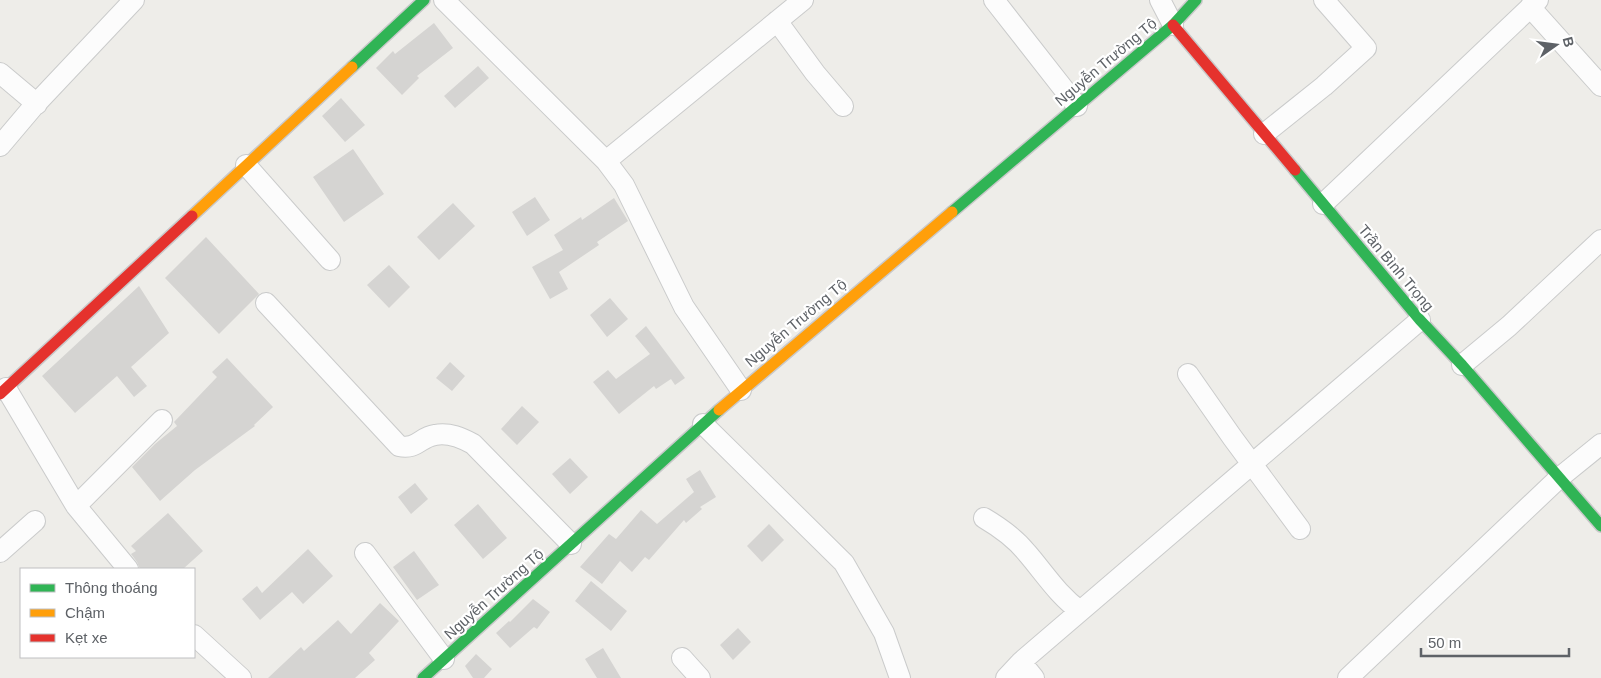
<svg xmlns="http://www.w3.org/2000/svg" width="1601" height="678" font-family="Helvetica,sans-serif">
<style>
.building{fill:#d5d4d2}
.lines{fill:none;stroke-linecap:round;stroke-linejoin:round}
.street-casing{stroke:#cacbcb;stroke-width:22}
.fast-casing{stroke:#c9c9ca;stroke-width:14}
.slow-casing{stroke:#c9c9ca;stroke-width:14}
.jam-casing{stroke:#c9c9ca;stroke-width:14}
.street{stroke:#fcfcfc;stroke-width:20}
.fast{stroke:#30b455;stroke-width:11}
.slow{stroke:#ff9f0a;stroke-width:11}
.jam{stroke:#e5322d;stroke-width:11}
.labels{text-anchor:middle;stroke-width:4.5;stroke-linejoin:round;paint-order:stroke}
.street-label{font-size:15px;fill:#5e6267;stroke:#fff}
</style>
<rect width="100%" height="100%" fill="#eeede9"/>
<!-- building -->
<path class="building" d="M434 23 453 48 417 76 419 78 402 95 376 68 393 51 395 54Z
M478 66 489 78 455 108 444 96Z
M341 98 365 125 345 142 322 116Z
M353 149 384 194 344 222 313 177Z
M535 197 550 220 527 236 512 212Z
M614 198 628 221 597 242 599 245 559 272 568 289 550 299 532 267 563 250 554 235 581 217 582 220Z
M453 203 475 226 439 260 417 237Z
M206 237 259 294 219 334 165 278Z
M389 265 410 287 389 308 367 285Z
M139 286 169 333 131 367 147 386 134 397 117 376 75 413 42 376Z
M610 298 628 319 607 337 590 315Z
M646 326 685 378 675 385 671 379 656 389 654 386 619 414 593 382 608 370 616 379 650 354 635 336Z
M227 358 273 407 254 425 255 426 195 470 160 501 132 467 155 444 177 426 174 422 217 377 212 372Z
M450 362 465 376 452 391 436 378Z
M522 406 539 422 517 445 501 429Z
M570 458 588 477 570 494 552 474Z
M700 470 716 497 700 507 702 509 686 523 684 520 649 560 645 557 632 572 620 561 602 584 580 567 609 534 616 539 641 510 657 524 694 492 686 479Z
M415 483 428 499 411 514 398 497Z
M478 504 507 538 483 559 454 525Z
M168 513 203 551 183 569H140L137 562 131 554 136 551 131 546Z
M769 524 784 540 762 562 747 546Z
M308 549 333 576 303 604 292 592 260 620 242 599 257 586 262 593Z
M414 551 439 585 417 600 393 567Z
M591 581 627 611 611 631 575 601Z
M533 599 550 612 537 629 534 627 510 648 496 633 509 621 510 622Z
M380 603 399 621 369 653 375 660 355 678H268L301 647 304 651 338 620 351 634Z
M738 628 751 642 733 660 720 645Z
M603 648 621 678H597L585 659Z
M476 654 492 669 484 678H473L465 666Z"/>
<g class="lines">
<defs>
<path id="street" d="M444 0 606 161 624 185 684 307 741 390
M994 0 1077 106
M1160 0 1173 25
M1530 7 1601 86
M777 21 815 73 843 106
M0 73 37 104
M1264 134 1324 86 1366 48 1324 0
M0 146 33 107 134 0
M606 161 803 0
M246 165 330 260
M1323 204 1538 0
M266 303 399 446C417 450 420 437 435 435 449 432 462 438 473 444L571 544
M1462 365 1509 326 1601 240
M1188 374 1232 437 1300 529
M6 388 76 506 128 569
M703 424 844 563 884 633 900 678
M76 506 162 420
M984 518C1001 528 1015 538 1027 553 1045 574 1058 595 1080 611
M0 552 35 521
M365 553 444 659
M194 635 241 678
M682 658 700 678
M1021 662 1034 678
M1006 678 1021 662 1420 320
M1348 678 1559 478 1601 444"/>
<path id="fast" d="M352 67 424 0
M1295 170 1420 320 1462 365 1601 526
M952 212 1173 25 1196 0
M423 678 719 410"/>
<path id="slow" d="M192 216 352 67
M719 410 952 212"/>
<path id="jam" d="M1173 25 1295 170
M0 394 192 216"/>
</defs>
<!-- street casing -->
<use href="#street" class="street-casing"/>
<!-- fast casing -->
<use href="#fast" class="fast-casing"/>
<!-- slow casing -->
<use href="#slow" class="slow-casing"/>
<!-- jam casing -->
<use href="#jam" class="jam-casing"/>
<!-- street -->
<use href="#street" class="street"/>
<!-- fast -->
<use href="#fast" class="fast"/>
<!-- slow -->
<use href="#slow" class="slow"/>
<!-- jam -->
<use href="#jam" class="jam"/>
</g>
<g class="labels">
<!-- street labels -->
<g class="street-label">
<text transform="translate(1106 62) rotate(-40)" y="5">Nguyễn Trường Tộ</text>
<text transform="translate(1396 268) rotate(50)" y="5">Trần Bình Trọng</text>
<text transform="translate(796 323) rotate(-40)" y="5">Nguyễn Trường Tộ</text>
<text transform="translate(494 594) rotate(-42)" y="5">Nguyễn Trường Tộ</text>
</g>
</g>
<!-- legend -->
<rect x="20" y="568" width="175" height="90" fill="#ffffff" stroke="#bfc0c2"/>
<rect x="30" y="584" width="25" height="8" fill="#30b455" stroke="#bfc0c2"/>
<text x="65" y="593" font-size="15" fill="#5e6267">Thông thoáng</text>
<rect x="30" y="609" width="25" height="8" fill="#ff9f0a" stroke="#bfc0c2"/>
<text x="65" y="618" font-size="15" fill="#5e6267">Chậm</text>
<rect x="30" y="634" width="25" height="8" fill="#e5322d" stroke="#bfc0c2"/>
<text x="65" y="643" font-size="15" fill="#5e6267">Kẹt xe</text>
<!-- north arrow -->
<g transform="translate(1556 45) rotate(76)" stroke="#ffffff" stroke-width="4" paint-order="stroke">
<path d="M0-4L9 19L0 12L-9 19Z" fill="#5e6267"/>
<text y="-8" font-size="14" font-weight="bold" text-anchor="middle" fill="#5e6267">B</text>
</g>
<!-- scale -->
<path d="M1421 648v8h148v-8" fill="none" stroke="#5e6267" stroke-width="2.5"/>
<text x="1428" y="648" font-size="15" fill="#5e6267" stroke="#ffffff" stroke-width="4" paint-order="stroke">50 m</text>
</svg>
